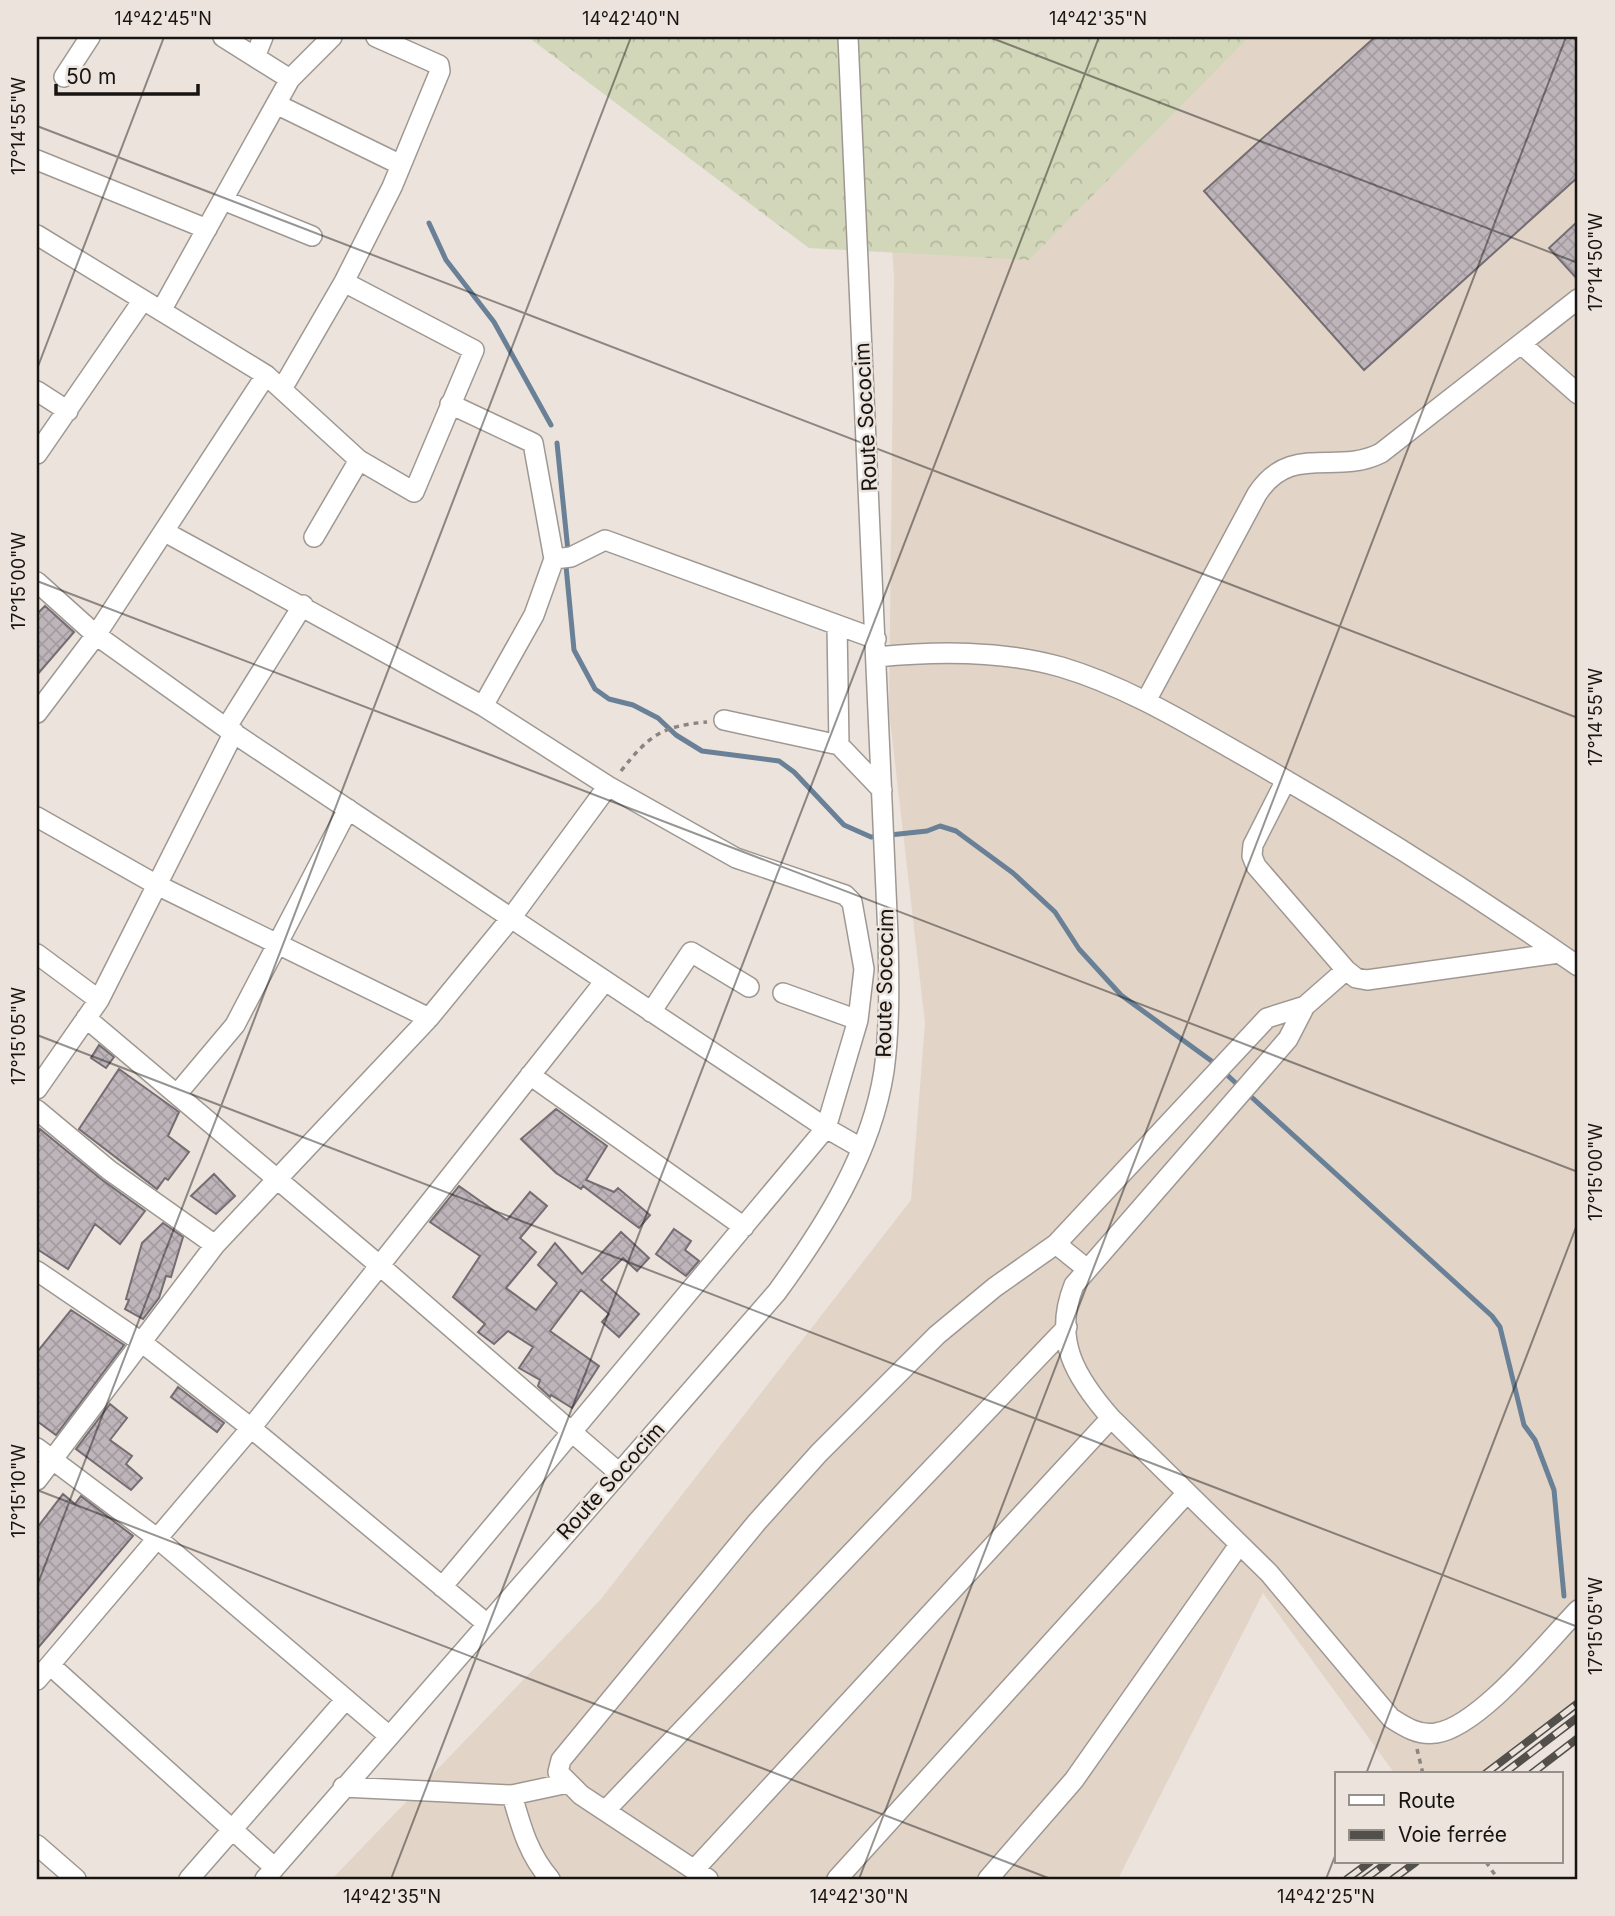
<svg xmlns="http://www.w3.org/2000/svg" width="1615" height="1916" font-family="Inter,sans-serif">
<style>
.built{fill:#e2d5c8}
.forest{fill:url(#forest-crowns)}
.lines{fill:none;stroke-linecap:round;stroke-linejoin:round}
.stream{stroke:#698096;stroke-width:5}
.building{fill:url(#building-cross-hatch);stroke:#746d72;stroke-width:2}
.minor-casing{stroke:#9f9892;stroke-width:22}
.path{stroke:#8b8581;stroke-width:3.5;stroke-dasharray:5 5;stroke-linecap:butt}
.minor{stroke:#fff;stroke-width:19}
.rail-casing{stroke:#534f4b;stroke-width:8}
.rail{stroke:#ebe3dc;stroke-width:5;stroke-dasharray:16;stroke-linecap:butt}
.ticks{fill:none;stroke:#171412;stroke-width:2;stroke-opacity:0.45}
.labels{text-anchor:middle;stroke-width:5;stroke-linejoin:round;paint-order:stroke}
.street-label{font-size:21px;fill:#171412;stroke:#ebe3dc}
.neatline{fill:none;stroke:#171412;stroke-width:2.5}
.ticks-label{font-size:18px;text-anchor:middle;fill:#171412}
</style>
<defs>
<pattern id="forest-crowns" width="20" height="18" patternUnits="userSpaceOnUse" patternTransform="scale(1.75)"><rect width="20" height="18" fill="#d3d7b9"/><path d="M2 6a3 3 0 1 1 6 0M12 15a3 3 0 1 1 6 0" fill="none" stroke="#b4b89e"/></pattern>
<pattern id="building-cross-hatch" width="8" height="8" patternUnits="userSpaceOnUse" patternTransform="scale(1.75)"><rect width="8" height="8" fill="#beb5bb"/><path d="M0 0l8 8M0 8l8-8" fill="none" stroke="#a39ba0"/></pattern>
</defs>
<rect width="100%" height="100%" fill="#ebe3dc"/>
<!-- built -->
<path class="built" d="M878 37H1578V1699L1488 1774H1395L1263 1593 1118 1879H332L601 1599 911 1200 925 1023 889 711 894 277Z"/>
<!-- forest -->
<path class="forest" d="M528 37H1249L1029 260 809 248Z"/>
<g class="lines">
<!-- stream -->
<path class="stream" d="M429 223 446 260 494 322 551 425
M557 443 568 551
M566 566 574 650 595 689 609 699 633 705 658 718 676 735 702 751 779 761 794 772 844 825 871 837 927 831 940 826 956 831 1013 873 1055 912 1079 949 1121 995 1217 1065
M1224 1072 1240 1087
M1247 1093 1492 1316 1500 1327 1524 1425 1535 1440 1554 1490 1564 1596"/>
</g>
<!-- building -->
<path class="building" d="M1375 37H1573L1578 43V177L1364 370 1204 191Z
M1578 221V280L1549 248Z
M45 606 74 632 37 675V614Z
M99 1045 114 1057 106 1068 91 1058Z
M119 1069 179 1112 168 1136 189 1152 168 1180 165 1178 157 1189 79 1129Z
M556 1109 607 1146 586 1180 614 1192 618 1188 650 1215 639 1228 583 1186 581 1189 556 1173 521 1139Z
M40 1129 101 1179 145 1211 120 1244 95 1224 68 1269 37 1249V1135Z
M214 1174 235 1196 216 1214 191 1196Z
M459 1186 507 1220 530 1192 547 1206 520 1238 536 1252 506 1288 536 1310 557 1283 538 1265 555 1243 582 1274 621 1232 649 1258 637 1271 623 1258 601 1280 639 1314 619 1337 602 1322 609 1314 581 1290 550 1331 599 1366 572 1408 551 1395 550 1397 538 1386 540 1380 519 1368 533 1347 508 1331 494 1344 478 1332 485 1324 453 1297 480 1256 430 1222Z
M163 1223 183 1237 171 1277 166 1276 159 1298 143 1319 125 1309 129 1300 126 1299 142 1243Z
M674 1229 691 1241 685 1250 699 1261 686 1276 656 1254Z
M71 1310 124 1345 56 1435 37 1421V1352Z
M178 1387 224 1423 217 1432 171 1397Z
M110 1404 127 1418 110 1440 132 1456 126 1464 142 1478 131 1490 76 1449Z
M63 1494 75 1504 81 1496 133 1536 37 1649V1528Z"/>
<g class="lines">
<defs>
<path id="minor" d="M223 37 290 79
M255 57 263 37
M64 77 90 37
M276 104 401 165
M37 160 207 229
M223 200 312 236
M37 235 266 375 359 460 414 492 474 350 344 282
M161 311 290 79 332 37
M1521 344 1578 394
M282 389 344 282 392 187 440 71 439 65 376 37
M37 391 68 411
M450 404 533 443 554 559 534 615 483 706
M37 454 143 300
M165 532 483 706 608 786 736 858 845 895 852 902 864 969 858 1020 826 1128 442 1587
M314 537 359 460
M554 559 571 557 605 540 876 639
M37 582 96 635 226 728 826 1128 861 1148
M837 625 839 745
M877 657C937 651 1001 650 1061 667 1128 687 1186 723 1246 757 1360 822 1471 892 1578 966
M1146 701 1257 494C1291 442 1336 476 1381 453L1578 299
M37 713 96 635 266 375
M724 720 839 745 882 790
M226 728 303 605
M1286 780 1253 845 1252 856 1256 866 1346 970 1356 978 1367 980 1559 953
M37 817 157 885 429 1018
M37 954 99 1000
M1346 970 1305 1006 1288 1039 1074 1285C1052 1340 1076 1378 1111 1418L1269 1573 1391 1718C1405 1727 1419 1736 1436 1733 1479 1727 1547 1642 1578 1610
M783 993 858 1020
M651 1012 691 952 749 987
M86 1018 379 1265 618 1472
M530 1075 744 1227
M37 1089 99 1000 234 732
M177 1094 235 1025 348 809
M37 1110 109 1170 215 1245
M1056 1244 1087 1269
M37 1271 140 1341 251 1428 486 1623
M37 1448 158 1539 388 1735
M37 1480 215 1245 429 1018 511 918 608 786
M50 1665 275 1868
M37 1680 251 1428 605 981
M343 1787 512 1795 568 1783
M512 1795C521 1826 528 1854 550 1879
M605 1811 1067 1327
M37 1845 76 1879
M694 1870 1111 1418
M189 1879 346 1699
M265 1879 777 1292C825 1226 871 1154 884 1071 890 1026 889 981 888 936L848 37
M708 1879 581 1795 558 1772 561 1760 757 1522 819 1453 937 1335 995 1287 1056 1244 1267 1018 1305 1006
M837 1879 1186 1494
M988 1879 1074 1780 1239 1545"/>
</defs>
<!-- minor casing -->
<use href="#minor" class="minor-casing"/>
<!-- path -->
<path class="path" d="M621 771C649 735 662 726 707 722
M1417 1749 1423 1774
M1486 1862 1498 1879"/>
<!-- minor -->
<use href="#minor" class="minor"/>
<defs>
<path id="rail" d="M1485 1774 1578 1703
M1503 1774 1578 1717
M1531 1774 1578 1738
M1347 1879 1370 1862
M1365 1879 1388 1862
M1393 1879 1416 1862"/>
</defs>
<!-- rail casing -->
<use href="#rail" class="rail-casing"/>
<!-- rail -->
<use href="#rail" class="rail"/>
</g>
<!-- ticks -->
<path class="ticks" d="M989 37 1578 263M37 126 1578 718M37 369 164 37M37 581 1578 1172M37 1035 1578 1627M37 1490 1051 1879M37 1586 631 37M1366 1774 1578 1222M391 1879 1099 37M859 1879 1566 37M1326 1879 1337 1851"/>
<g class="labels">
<!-- street labels -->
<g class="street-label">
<text transform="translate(866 417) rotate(-93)" y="7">Route Sococim</text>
<text transform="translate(885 983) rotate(-89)" y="7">Route Sococim</text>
<text transform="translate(611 1481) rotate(-48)" y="7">Route Sococim</text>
</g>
</g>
<!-- border -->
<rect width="1615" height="1916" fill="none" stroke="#ebe3dc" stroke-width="77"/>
<!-- legend -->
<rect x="1335" y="1772" width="228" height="91" fill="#ebe3dc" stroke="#96908b" stroke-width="2"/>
<rect x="1349" y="1795" width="35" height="10" fill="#ffffff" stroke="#96908b" stroke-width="2"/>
<text x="1398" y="1808" font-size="21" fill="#171412">Route</text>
<rect x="1349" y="1830" width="35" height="10" fill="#534f4b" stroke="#96908b" stroke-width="2"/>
<text x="1398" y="1842" font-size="21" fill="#171412">Voie ferrée</text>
<!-- scale -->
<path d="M56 84v10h142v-10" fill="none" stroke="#171412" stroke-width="3.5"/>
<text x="66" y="84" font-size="21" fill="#171412" stroke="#ebe3dc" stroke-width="5" paint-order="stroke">50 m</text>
<rect x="38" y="38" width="1538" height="1840" class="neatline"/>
<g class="ticks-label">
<text x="163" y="25">14°42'45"N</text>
<text x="631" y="25">14°42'40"N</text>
<text x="1098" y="25">14°42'35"N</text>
<text transform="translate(19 126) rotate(-90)" y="6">17°14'55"W</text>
<text transform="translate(1596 262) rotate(-90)" y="6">17°14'50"W</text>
<text transform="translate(19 581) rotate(-90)" y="6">17°15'00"W</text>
<text transform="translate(1596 717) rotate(-90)" y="6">17°14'55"W</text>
<text transform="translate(19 1036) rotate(-90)" y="6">17°15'05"W</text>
<text transform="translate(1596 1172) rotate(-90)" y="6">17°15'00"W</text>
<text transform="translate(19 1491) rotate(-90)" y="6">17°15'10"W</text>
<text transform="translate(1596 1626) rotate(-90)" y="6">17°15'05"W</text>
<text x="392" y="1903">14°42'35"N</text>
<text x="859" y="1903">14°42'30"N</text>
<text x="1326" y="1903">14°42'25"N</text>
</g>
</svg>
